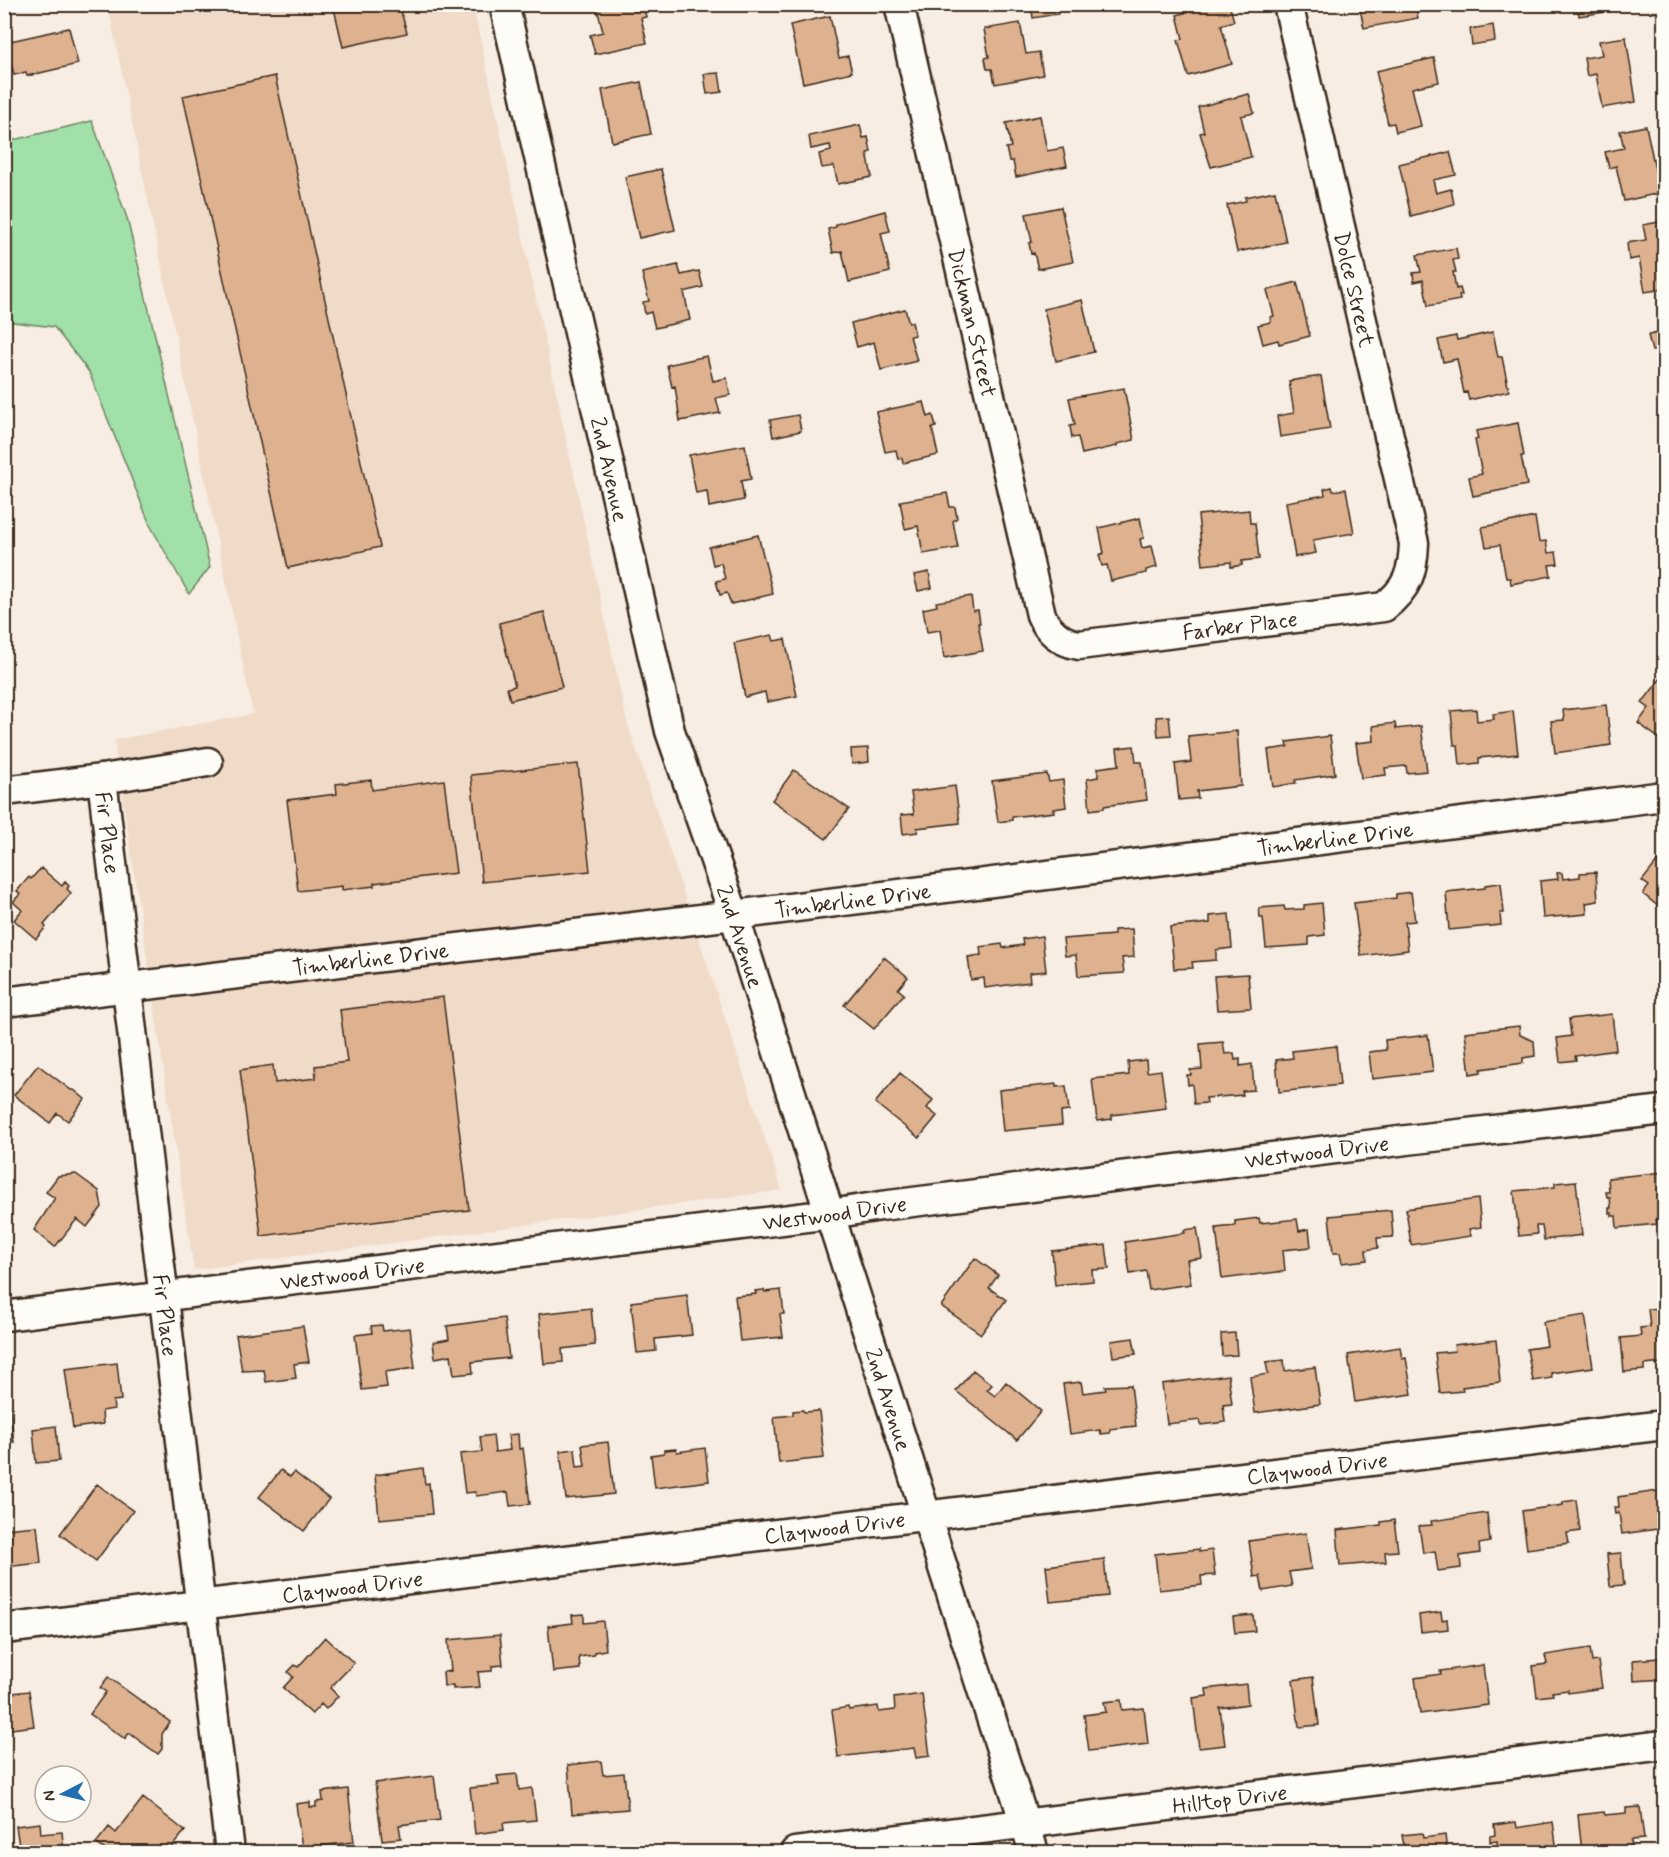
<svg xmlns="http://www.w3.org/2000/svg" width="1669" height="1857" font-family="Mynerve,sans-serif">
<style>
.built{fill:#f0dbc9}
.green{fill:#a1e0a8;stroke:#6e8563;stroke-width:1.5}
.building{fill:#dfb28f;stroke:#3b2a1e;stroke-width:1.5}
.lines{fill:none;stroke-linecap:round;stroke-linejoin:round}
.minor-casing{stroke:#3b2a1e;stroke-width:33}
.minor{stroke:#fdfcf7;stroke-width:28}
.labels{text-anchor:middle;stroke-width:5;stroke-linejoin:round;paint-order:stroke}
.street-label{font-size:22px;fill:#3b2a1e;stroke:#fdfcf7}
</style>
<rect width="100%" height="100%" fill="#f7ede2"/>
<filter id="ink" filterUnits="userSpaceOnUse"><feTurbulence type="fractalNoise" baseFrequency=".0167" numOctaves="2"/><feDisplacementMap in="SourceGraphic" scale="12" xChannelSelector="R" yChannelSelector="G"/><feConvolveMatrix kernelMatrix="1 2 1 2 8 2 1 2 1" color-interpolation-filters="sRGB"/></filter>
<g filter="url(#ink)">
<!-- built -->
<path class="built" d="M108 5H473L627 722 782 1190 194 1270 114 740 253 714Z"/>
<!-- green -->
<path class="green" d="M92 121 127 218 210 567 189 594 150 525 89 372 54 327 5 321V142Z"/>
<!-- building -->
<path class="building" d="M333 4H399L407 33 343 47Z
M596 4H643L646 17 641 18 647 43 595 54 590 35 603 32Z
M1056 4 1058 14 1033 18 1031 5Z
M1214 4H1229L1234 21 1221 25 1232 64 1188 76 1178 40 1183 39 1177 15Z
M1359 4H1415L1418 18 1364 28Z
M1577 4H1617L1618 10 1579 16Z
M830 16 839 58 848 56 852 72 803 83 790 25Z
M1020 23 1026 54 1039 52 1043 75 995 84 992 69H987L985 58 989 57 984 29Z
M1493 25 1495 41 1472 45 1470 29Z
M69 28 78 64 27 76 26 72 14 75 6 42Z
M1626 37 1636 102 1602 108 1596 74 1587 76 1584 58 1602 55 1599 41Z
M1434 58 1439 82 1412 88 1421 126 1396 132 1394 123 1388 124 1376 71Z
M719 73 722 92 707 94 704 74Z
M275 76 380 547 288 568 183 96Z
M641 82 651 134 612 142 602 90Z
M1249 94 1254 113 1241 116 1251 157 1211 167 1200 133 1204 132 1198 107Z
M1040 116 1047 151 1063 148 1067 166 1016 177 1013 161H1009L1006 148 1011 147 1006 123Z
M860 125 863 138 868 137 871 152 867 153 872 177 838 184 834 166 822 168 819 154 831 151 830 145 811 149 809 136Z
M1646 126 1660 193 1624 201 1616 166 1609 168 1605 152 1624 148 1620 131Z
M1450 152 1456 175 1433 180 1436 193 1451 189 1454 204 1411 216 1399 164Z
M661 169 675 230 639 238 625 177Z
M1275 191 1286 242 1237 252 1227 205 1246 201 1245 197Z
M1061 207 1073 262 1038 269 1034 253 1031 254 1029 243 1032 242 1026 214Z
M885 211 890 231 881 233 890 272 849 282 842 251 833 253 828 229 836 227V224Z
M1664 221V289L1645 292 1639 258 1629 260 1627 243 1646 240 1643 225Z
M1456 248 1458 259 1453 260 1456 272H1453L1456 289 1460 288 1462 295H1459L1460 300 1428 306 1423 280 1414 282 1413 273 1421 272 1417 255Z
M678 265 681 275 699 271 703 287 684 292 690 320 655 328 651 312 645 314 643 302 649 301 642 273Z
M1297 282 1310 336 1279 344 1278 340 1263 344 1258 325 1271 322 1270 317 1274 316 1267 290Z
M1082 300 1094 352 1056 361 1044 309Z
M905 309 909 323 912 322 915 335 910 336 917 361 881 370 874 342 857 347 851 323Z
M1493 332 1498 357H1502L1509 391 1469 400 1467 392 1464 393 1457 359 1443 362 1438 340 1456 336 1457 340Z
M1664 332V372L1659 350 1652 351 1648 335Z
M707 356 713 381 727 378 730 395 716 398 720 413 680 421 675 386 672 387 667 365Z
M1321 376 1330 429 1280 437 1277 416 1294 413 1289 381Z
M1124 388 1134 440 1117 444V446L1082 454 1078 437 1072 438 1070 426 1075 425 1069 398Z
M924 402 928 417 933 415 936 427 932 428 938 455 903 463 902 458 898 459 896 450 885 452 876 412Z
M798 415 801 431 773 437 770 420Z
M1518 423 1524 456H1521L1527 485 1473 496 1469 477 1482 474 1475 440 1478 439 1476 431Z
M745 445 751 479 741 481 744 500 709 507 707 491 696 493 689 455Z
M1664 445V483L1657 446Z
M1332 487 1333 491 1346 489 1354 533 1313 540 1316 553 1295 557 1286 502 1325 495 1324 489Z
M947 493 950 507H955L957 518 953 521 958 548 923 554 918 526 905 529 900 501Z
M1249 510 1250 523H1255L1259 559 1242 561V565L1231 567V562L1203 565 1198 515Z
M1535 517 1539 542 1546 541 1548 553 1556 552 1558 564 1549 565 1551 576 1511 584 1510 578H1506L1500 545 1486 547 1482 527Z
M1140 518 1144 538 1140 539 1142 548 1152 546 1157 567 1146 570V573L1111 581 1107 565 1102 566 1099 555 1104 553 1099 528Z
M758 535 773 594 731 604 727 593 720 595 716 581 725 579 721 563 713 565 709 547Z
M929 572 932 588 918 591 914 575Z
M971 596 973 611 978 610 980 623H978L983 651 944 658 940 630 927 632 923 609 937 606 936 602Z
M544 612 562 687 510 700 507 688 515 686 499 623Z
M772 635 774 641 785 639 797 696 767 702 765 692 745 697 734 643Z
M1664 674V742L1638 723 1649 708 1642 703Z
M1606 705 1611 745 1555 753 1551 721 1564 720 1563 710Z
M1476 709 1477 721 1494 719 1493 714 1513 711 1518 754 1479 758V763L1460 765 1458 745H1454L1451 711Z
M1169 716 1171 735 1158 736 1156 717Z
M1395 723 1396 729 1421 726 1427 771 1407 773 1406 766 1385 768 1386 775 1361 778 1356 743 1374 741 1373 726Z
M1237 731 1241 786 1197 791 1198 798 1179 800 1175 764 1191 762 1188 736Z
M1330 736 1335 774 1295 780 1296 783 1273 787 1268 750 1288 747 1287 742Z
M1134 746 1136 762H1142L1147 800 1104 806V808L1090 810 1087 779 1098 777V768L1119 765 1117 748Z
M868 748 869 762 852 764 851 749Z
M578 764 590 871 482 882 471 775Z
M794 770 849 809 826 839 772 800Z
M1047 774 1049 782 1063 780 1066 807 1053 809 1054 812 1012 817V820L998 822 992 781Z
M371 780 372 790 444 780 456 873 374 883V886L342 890V886L298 891 287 800 337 794 336 784Z
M955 786 960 823 917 828 918 832 903 834 901 815 914 814 911 792Z
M1657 862 1664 868V911L1643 894 1649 886 1642 881Z
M41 868 62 886 65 882 69 886 67 889 71 893 44 925 46 927 36 939 14 920 22 910 13 902 20 894 17 891 29 877 31 879Z
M1596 872 1598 901 1586 903 1587 914 1543 918 1540 881 1558 879 1557 873H1562L1563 879 1580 877V873Z
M1501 883 1504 913H1500L1501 925 1449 930 1446 892 1485 888V885Z
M1411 892 1415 921 1405 922 1408 950 1361 956 1354 903 1396 898V894Z
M1322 903 1325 935 1309 937V945L1266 948 1263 918H1260L1259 908 1284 906 1285 910 1304 909V905Z
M1229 914 1232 948 1216 950V960L1192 962 1193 968 1174 969 1170 927 1210 923V916Z
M1132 929 1134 957 1122 958 1124 973 1078 976 1076 955 1065 956 1063 939 1114 935V930Z
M1042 936 1046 971 1029 973 1030 982 985 988 984 978 971 980 968 957 981 955 980 947 1002 944 1003 948 1023 945 1022 939Z
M884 957 908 977 898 989 904 994 874 1029 844 1005Z
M1248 974 1251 1008 1217 1010 1214 976Z
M443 997 469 1210 261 1236 240 1070 273 1065 275 1083 316 1078 315 1066 347 1062 340 1010Z
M1612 1014 1616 1050 1575 1056 1576 1060 1560 1062 1557 1038 1571 1036 1569 1019Z
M1519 1026 1520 1035 1534 1041 1535 1056 1523 1058V1063L1481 1069V1072L1470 1074 1465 1032Z
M1428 1035 1433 1072 1372 1079 1369 1052 1386 1050 1385 1040Z
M1223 1042 1225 1054 1234 1053 1235 1060 1240 1059V1066L1252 1064 1254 1090 1242 1091 1243 1095 1206 1098 1207 1103 1194 1104 1192 1084 1188 1085 1187 1075H1191L1190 1070 1202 1069 1200 1044Z
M1336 1046 1340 1085 1279 1092 1276 1060 1293 1058 1292 1051Z
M1146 1060 1147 1072 1161 1070 1166 1108 1112 1115V1119L1097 1121 1092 1079 1129 1075 1128 1062Z
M38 1065 71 1090H74L85 1099 68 1121 57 1113 50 1123 14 1095Z
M900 1073 933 1100 927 1108 937 1116 919 1138 875 1103Z
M1056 1084V1087L1066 1086 1069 1111 1061 1112 1062 1125 1003 1131 999 1090Z
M1664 1172V1219H1656L1657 1224 1617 1228 1616 1216H1612V1213H1609V1208H1611L1610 1197H1607L1606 1192H1609L1608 1178Z
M76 1174 99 1191 102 1207 87 1227 77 1219 55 1247 34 1230 55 1198 46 1192 58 1176Z
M1576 1181 1582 1235 1544 1240 1542 1226H1536L1537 1234 1519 1236 1514 1191 1555 1187V1183Z
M1478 1199 1481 1227 1469 1229 1471 1236 1411 1245 1406 1209Z
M1391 1210 1393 1237 1377 1238 1378 1248 1366 1250 1367 1260 1342 1263 1340 1253H1333L1329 1216Z
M1259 1218 1260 1223 1297 1219 1299 1231 1309 1229 1311 1247 1283 1250 1285 1271 1222 1279 1216 1228 1235 1226V1221Z
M1197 1228 1202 1258 1187 1260 1191 1284 1149 1290 1146 1271 1130 1274 1125 1242 1185 1233 1184 1230Z
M1106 1245 1109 1269 1092 1270 1093 1281 1055 1285 1052 1251Z
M975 1258 998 1275 989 1288 1006 1300 981 1334 941 1306Z
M764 1290 765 1292 781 1290 784 1314H780L783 1337 740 1341 735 1296 756 1294 755 1291Z
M687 1295 692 1335 655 1339 656 1351 637 1353 631 1302Z
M591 1308 595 1345 562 1349 563 1362 544 1364 539 1314Z
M1664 1308V1363L1644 1365V1370L1624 1372 1621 1338 1641 1336 1640 1328 1650 1327 1648 1309Z
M1585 1315 1593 1367 1551 1373 1552 1378 1533 1381 1527 1349 1547 1346 1543 1322Z
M504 1318 509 1358 472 1362 473 1373 454 1375 451 1355 435 1358 433 1342 449 1339 447 1326Z
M382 1325 383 1331 410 1328 415 1368 385 1372 387 1387 362 1390 355 1335 372 1333 371 1326Z
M303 1326 309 1362 294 1364 296 1378 266 1382 264 1370 242 1371 236 1335Z
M1235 1333 1237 1355 1222 1356 1221 1334Z
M1133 1338 1136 1354 1113 1357 1111 1341Z
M1496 1340 1500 1382 1462 1387 1463 1391 1440 1393 1435 1353 1455 1351 1454 1345Z
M1400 1347 1402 1359 1406 1358 1412 1394 1355 1402 1348 1355Z
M1284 1360 1285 1371 1315 1367 1320 1404 1255 1413 1250 1377 1268 1374 1266 1362Z
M117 1363 121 1400 113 1401 114 1409 102 1411 103 1424 73 1428 65 1369Z
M973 1370 992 1385 987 1390 995 1396 1006 1382 1041 1411 1017 1440 956 1391Z
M1228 1375 1232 1404 1223 1405 1225 1422 1201 1425 1200 1420 1167 1424 1162 1384Z
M4 1377H6L14 1442 4 1443Z
M1081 1382 1083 1393 1106 1390 1105 1386 1131 1385 1136 1426 1110 1429V1433L1101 1434 1100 1430 1070 1434 1063 1384Z
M803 1410 804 1412 819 1411 824 1458 779 1463 774 1417 793 1415V1411Z
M56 1426 59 1461 36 1463 33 1429Z
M518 1434 519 1449 523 1448 530 1504 510 1506 508 1492 476 1496 475 1492 465 1493 460 1454 482 1452 480 1437 493 1435 495 1452 510 1450 508 1435Z
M608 1442 614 1494 566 1499 560 1451 575 1449 577 1467 585 1466 582 1445Z
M705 1448 709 1481 655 1488 651 1455 664 1453V1450L676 1449 677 1452Z
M423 1468 425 1484 429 1483 432 1514 379 1519 375 1475Z
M281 1470 290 1477 294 1472 329 1499 304 1531 259 1497Z
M97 1484 133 1511 96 1561 60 1534Z
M1664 1490V1521L1657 1522V1529L1622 1534 1619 1513 1615 1514 1614 1507H1619L1618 1497Z
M1576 1500 1580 1531 1567 1533 1569 1543 1527 1549 1522 1511 1563 1505V1502Z
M1487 1513 1490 1542 1479 1544 1480 1553 1460 1556 1461 1568 1438 1571 1435 1551 1423 1553 1419 1526 1432 1525 1431 1521Z
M1394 1520 1398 1551 1385 1552 1386 1562 1340 1566 1337 1530 1381 1525V1522Z
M37 1526 41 1563 4 1567V1529Z
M1306 1533 1311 1569 1289 1572 1292 1586 1263 1591 1260 1576 1254 1577 1249 1541Z
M1199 1549V1552L1212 1550 1215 1575 1201 1576 1202 1585 1159 1590 1155 1554Z
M1621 1553 1624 1585 1610 1586 1607 1554Z
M1104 1559 1108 1596 1050 1602 1046 1566Z
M1441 1612 1442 1620 1447 1619 1448 1629 1421 1632 1419 1615Z
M584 1614V1623L603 1621 606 1650 594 1652V1655L579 1657 580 1669 553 1672 548 1626 573 1623 572 1615Z
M1253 1615 1255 1631 1235 1633 1233 1617Z
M500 1635 503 1665 492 1666V1671L478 1672 480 1687 453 1689V1685L444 1686 443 1672 451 1671 448 1640Z
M325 1637 354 1663 330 1688 338 1696 326 1709 321 1704 312 1714 283 1688 293 1677 288 1672 295 1665 298 1667Z
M1660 1643H1664V1679L1634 1681 1633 1660 1660 1658Z
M1590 1648 1592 1662 1598 1661 1602 1688 1568 1693V1690L1552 1692 1553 1695 1537 1697 1533 1666 1547 1664 1545 1655Z
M1483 1665 1488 1705 1420 1714 1415 1678 1441 1674 1440 1671Z
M108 1677 170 1722 162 1734V1749L158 1754 129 1733 125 1739 90 1714 106 1692 100 1688Z
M1313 1677 1319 1725 1299 1727 1293 1680Z
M1246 1684 1248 1704 1220 1708 1225 1745 1199 1748 1193 1698 1207 1696 1206 1689Z
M29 1691 34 1726 4 1730V1694Z
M922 1694 930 1756 916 1758 914 1748 838 1757 832 1710 848 1707 849 1710 878 1706 879 1712 895 1710 894 1698Z
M1121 1700 1122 1710 1144 1708 1148 1744 1089 1751 1084 1715 1106 1712 1104 1702Z
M601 1761 603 1775 624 1773 628 1809 572 1814 568 1765Z
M517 1774 519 1790 532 1788 536 1820 503 1823 504 1830 475 1834 470 1788 499 1785 497 1776Z
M434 1776 440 1820 399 1825 401 1838 382 1840 375 1783Z
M348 1789 354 1842 302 1848 296 1804 310 1802V1807H316V1802L323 1801 322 1792Z
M143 1798 185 1831 170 1849 168 1847 163 1852 156 1848 153 1852H108L96 1843 109 1827 116 1833Z
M1640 1807 1644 1839 1631 1840 1632 1850 1611 1852H1582L1578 1815 1604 1812 1605 1815 1626 1813V1808Z
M1516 1822 1517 1828 1553 1822 1557 1852H1498L1497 1841 1490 1842V1836L1495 1835 1494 1825Z
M40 1823 41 1834 62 1832 64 1852H14V1847L19 1846 16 1826Z
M1422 1833 1423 1838 1445 1835 1447 1852H1405L1402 1835Z
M1374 1844 1375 1852H1302V1849L1322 1846 1323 1850Z"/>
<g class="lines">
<defs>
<g id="minor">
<path id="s1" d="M504 4 670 731 734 915 1034 1852"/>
<path id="s2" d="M899 4 1041 615C1048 631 1061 642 1079 645L1384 607C1408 588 1413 572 1414 543L1288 4"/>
<path id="s3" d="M102 779 230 1852"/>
<path d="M4 791 102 779 208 762"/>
<path id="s4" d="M4 1002 734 915 1664 796"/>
<path id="s5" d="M4 1316 831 1214 881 1206 1407 1140 1664 1110"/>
<path id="s6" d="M4 1629 1664 1425"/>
<path id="s7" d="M795 1852 1664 1745"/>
</g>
</defs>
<!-- minor casing -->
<use href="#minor" class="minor-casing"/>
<!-- minor -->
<use href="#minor" class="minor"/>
</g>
</g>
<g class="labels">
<!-- street labels -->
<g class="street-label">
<text transform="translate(1355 289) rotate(77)" y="8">Dolce Street</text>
<text dy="8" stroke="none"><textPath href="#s2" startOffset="327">Dickman Street</textPath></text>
<text dy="8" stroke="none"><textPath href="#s1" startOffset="477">2nd Avenue</textPath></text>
<text dy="8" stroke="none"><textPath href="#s2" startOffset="840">Farber Place</textPath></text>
<text dy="8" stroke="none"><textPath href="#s3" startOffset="54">Fir Place</textPath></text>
<text dy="8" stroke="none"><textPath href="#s4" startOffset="1341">Timberline Drive</textPath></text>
<text dy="8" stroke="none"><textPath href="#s4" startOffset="855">Timberline Drive</textPath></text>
<text dy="8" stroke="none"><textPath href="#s1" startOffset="963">2nd Avenue</textPath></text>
<text dy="8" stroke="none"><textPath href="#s4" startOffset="369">Timberline Drive</textPath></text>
<text dy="8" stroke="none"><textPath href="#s5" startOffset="1323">Westwood Drive</textPath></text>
<text dy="8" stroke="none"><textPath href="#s5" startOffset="837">Westwood Drive</textPath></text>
<text dy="8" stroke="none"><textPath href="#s5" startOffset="351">Westwood Drive</textPath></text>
<text dy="8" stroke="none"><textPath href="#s3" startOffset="540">Fir Place</textPath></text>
<text dy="8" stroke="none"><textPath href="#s1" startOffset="1449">2nd Avenue</textPath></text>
<text dy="8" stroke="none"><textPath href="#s6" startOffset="1323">Claywood Drive</textPath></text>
<text dy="8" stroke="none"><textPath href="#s6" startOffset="837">Claywood Drive</textPath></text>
<text dy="8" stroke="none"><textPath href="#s6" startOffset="351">Claywood Drive</textPath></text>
<text dy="8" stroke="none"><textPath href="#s7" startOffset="438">Hilltop Drive</textPath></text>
</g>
</g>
<!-- margin -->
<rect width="1669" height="1857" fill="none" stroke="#fdfcf7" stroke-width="24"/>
<rect x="12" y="12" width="1645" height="1833" fill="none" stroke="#3b2a1e" stroke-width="2" filter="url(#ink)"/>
<!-- north arrow -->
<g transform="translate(63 1794) rotate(263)"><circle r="28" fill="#fdfcf7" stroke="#afa8a0" stroke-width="1.5"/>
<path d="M0-4.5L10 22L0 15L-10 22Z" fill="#1f6fb2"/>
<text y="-9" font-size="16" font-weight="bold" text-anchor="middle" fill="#3b2a1e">N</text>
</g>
</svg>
